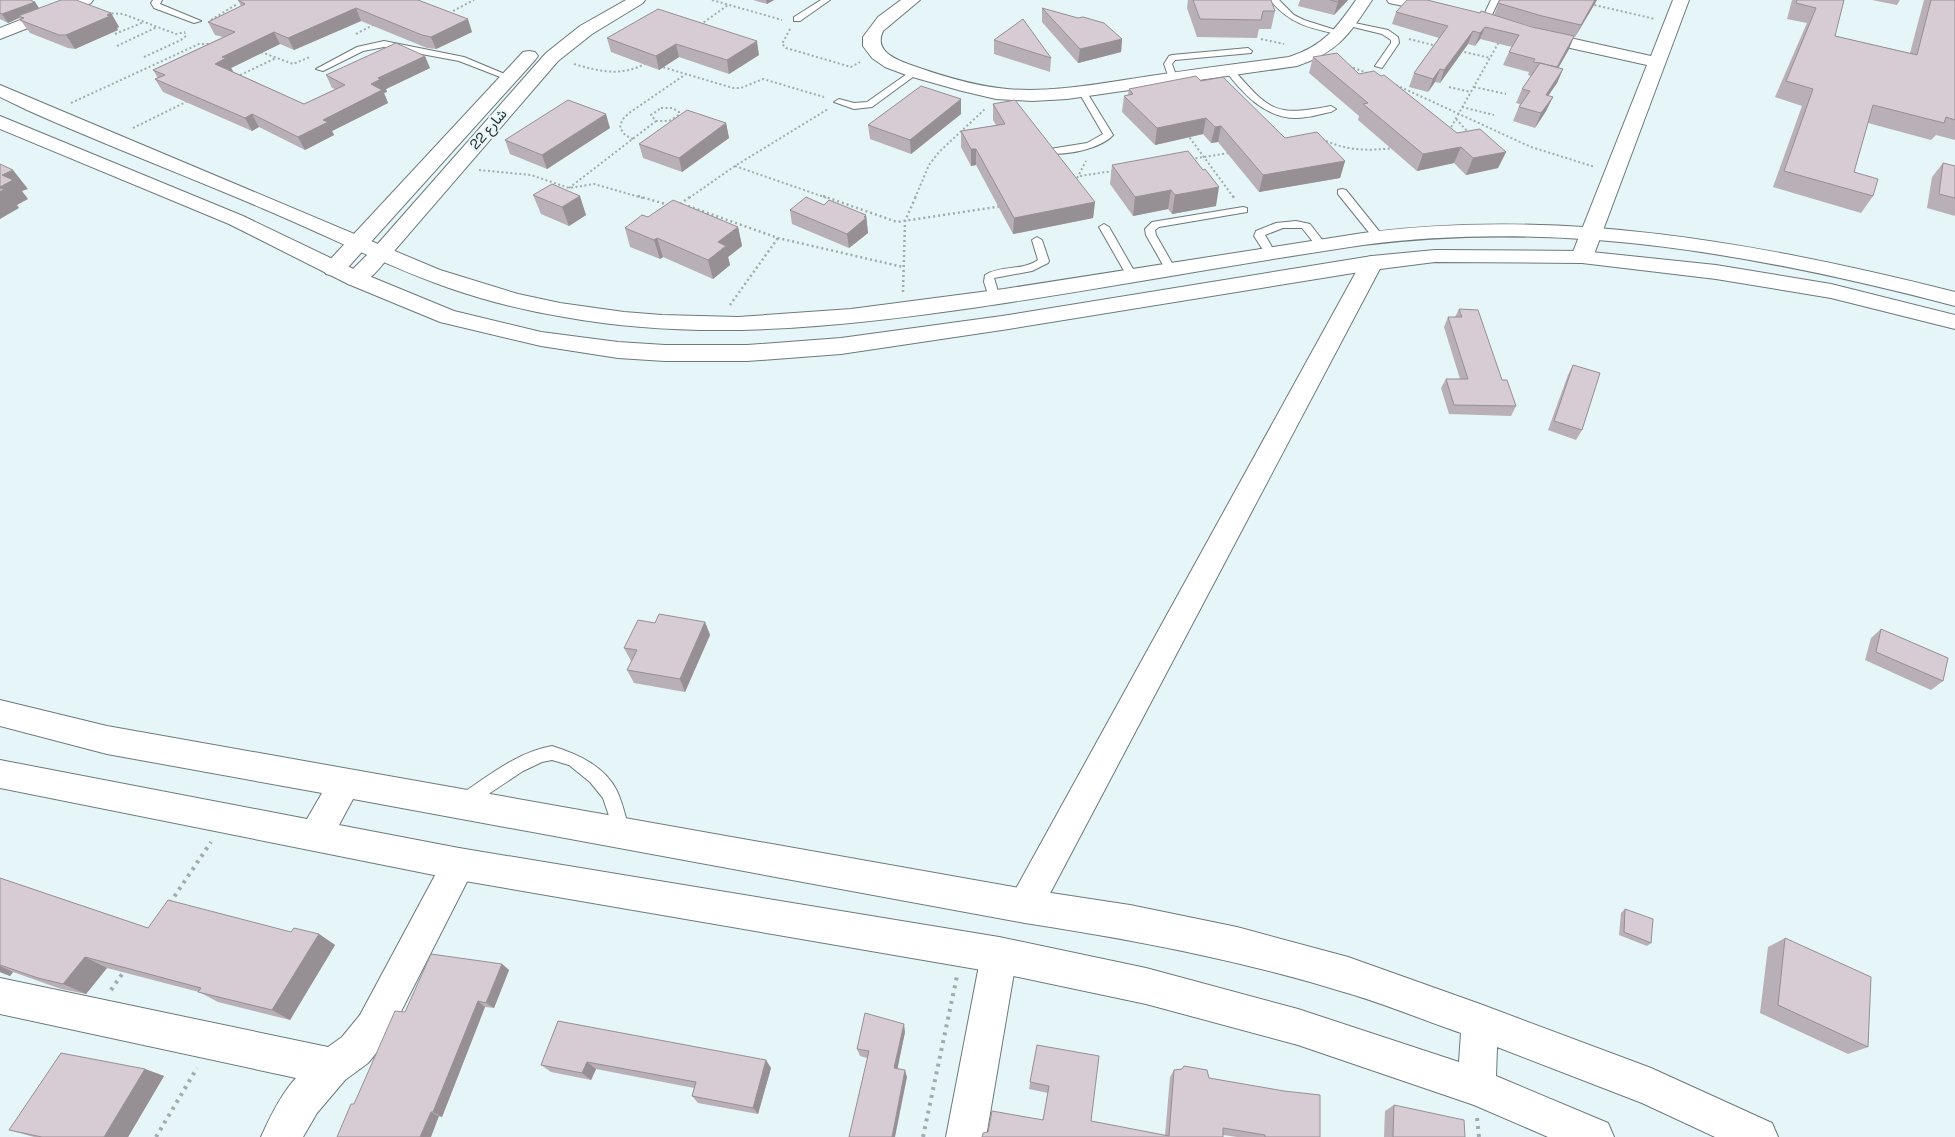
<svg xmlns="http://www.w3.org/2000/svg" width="1955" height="1137" font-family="'Space Grotesk','Noto Sans Arabic',sans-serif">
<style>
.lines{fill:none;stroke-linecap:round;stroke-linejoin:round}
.lane-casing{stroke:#6c797b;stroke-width:2}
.street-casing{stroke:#6c797b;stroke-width:2}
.secondary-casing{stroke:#6c797b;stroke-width:2}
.path-far2{stroke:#a0acae;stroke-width:2;stroke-dasharray:2 2.5;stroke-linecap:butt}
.path-far1{stroke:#a0acae;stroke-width:2.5;stroke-dasharray:2 3;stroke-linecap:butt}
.path{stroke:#a0acae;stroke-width:4;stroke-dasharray:3 5;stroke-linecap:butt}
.lane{fill:#fff;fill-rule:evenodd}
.street{fill:#fff;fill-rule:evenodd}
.secondary{fill:#fff;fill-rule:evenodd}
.wall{fill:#b9afb6}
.shaded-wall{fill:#968f94}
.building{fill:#d7ccd4;stroke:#968f94}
.labels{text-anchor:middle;stroke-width:4.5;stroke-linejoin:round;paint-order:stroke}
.far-street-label{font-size:14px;fill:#202526;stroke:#e6f5f7}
</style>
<rect width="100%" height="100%" fill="#e6f5f7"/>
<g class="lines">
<defs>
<path id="lane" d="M153 0H162L160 4 201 21 194 23 154 8 151 3Z
M821 0H830L800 21H794V17Z
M1270 0H1279L1294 15 1304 20 1345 33 1341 35C1310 28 1291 25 1270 0Z
M1491 0H1499L1489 21H1483L1482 19Z
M1345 21 1388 30 1398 37 1399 43 1382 68 1375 66 1391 43V40L1382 34 1345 25Z
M384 41 464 57 512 77 508 80 459 61 384 47 363 51 323 71 316 69 357 47Z
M1248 48 1252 51 1251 53 1175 60 1172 64 1177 78 1173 81 1169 78 1164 64 1169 56 1172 55Z
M1229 67 1232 68C1270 111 1274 117 1331 106L1336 109 1331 112C1320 114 1308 118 1296 118 1265 118 1242 93 1225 70Z
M914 69 918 72 917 74 872 107 854 109 834 102 839 99 854 103 867 102Z
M1082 88 1086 91 1113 135C1102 148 1066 156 1050 153V149L1087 143 1103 134 1078 91Z
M1342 189 1346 190 1383 236 1384 238 1383 240H1375L1338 194V190Z
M1243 207 1247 208V212L1159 227 1155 230 1156 235 1176 270 1175 272H1167L1146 235 1145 229 1152 222Z
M1296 221 1310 224 1327 246 1326 248H1318L1302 228H1283L1265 235 1276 254 1271 257 1267 256 1254 236 1256 231 1276 223Z
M1104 224 1109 227 1137 276 1136 278H1128L1127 276 1099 227Z
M1037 237 1042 240 1049 261 1048 263 1032 271 994 278 1000 298 994 301 990 300 984 282 985 275C1001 265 1023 271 1038 260L1032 240Z
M552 746C577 754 605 766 617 791 623 804 626 819 630 832L628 837 622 840 616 837 603 798 590 782 569 765 552 760 542 762 523 771 469 807 463 809 457 807 455 802 457 797C487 777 517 752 552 746Z"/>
<path id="street" d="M71 0H93L91 3 0 39V28Z
M626 0H645L643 3 592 34 558 61 389 257C378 269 367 288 348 284L345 279 348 274 375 247 546 53 580 26Z
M901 0H920L883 31C874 50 893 58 908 64 939 75 973 86 1007 89 1055 93 1102 83 1150 76 1196 69 1242 63 1289 57 1323 46 1336 29 1356 0H1372C1349 35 1338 52 1297 66L1067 99 1032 101 996 99 962 91 909 76 885 67 872 58 863 46V37L878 17Z
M1387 0H1420L1448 6 1450 9 1448 12 1442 14 1389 3Z
M1673 0H1689L1593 257 1589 262 1582 263 1575 262 1571 257 1647 65 1534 40 1528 39 1526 35 1528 31 1534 30 1651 56Z
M529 51 535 52 538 56 535 60 342 274 334 276 326 274 323 269 326 264 523 52Z
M1372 256 1380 258 1383 263 1037 918 1025 923 1013 918 1008 906 1013 894 1361 263 1364 258Z
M459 848 471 853 476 864 386 1041 368 1063 345 1080 317 1113 303 1137H261C270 1117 281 1094 296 1078L0 1014V978L328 1047 342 1037 360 1015 447 853Z
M999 937 1011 943 1017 955 986 1137H946L981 955 987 943Z"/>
<path id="secondary" d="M0 85 440 270 518 294 560 303 624 312 662 315 738 317 851 309 1004 289 1363 233C1564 207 1761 243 1955 292V306C1761 255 1564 219 1363 245 1235 264 1107 288 979 307 841 327 702 342 564 317 525 311 487 301 449 288 386 266 326 235 264 209 185 175 105 145 27 110L0 97Z
M0 116 243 216 364 274 454 311 541 332 618 342 665 345H747L841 338 1002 316 1372 256 1435 250 1582 251 1716 265 1831 284 1955 315V329L1831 298 1716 279 1582 263 1435 262 1372 270 1002 330 841 354 747 361H665L618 358 541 346 440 322 348 284 229 224 0 129Z
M0 700 107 726 1025 889 1130 905 1237 927 1348 957 1480 1004 1651 1068 1772 1123 1778 1137H1715L1642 1103 1497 1047 1496 1076 1608 1123 1614 1137H1548L1474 1105 1298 1045 1146 1004 999 973 459 880 0 788V760L307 819 322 793 107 754 0 726ZM353 799 1025 923C1135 940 1240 960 1347 993 1385 1004 1423 1020 1461 1033L1459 1062 1298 1009 1146 968 999 937 459 848 339 825Z"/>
</defs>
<!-- lane casing -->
<use href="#lane" class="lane-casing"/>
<!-- street casing -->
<use href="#street" class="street-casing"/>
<!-- secondary casing -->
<use href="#secondary" class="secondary-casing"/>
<!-- path-far2 -->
<path class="path-far2" d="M712 0 782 20
M1590 4 1655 19
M453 11 474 0
M107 13 123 14 176 34 185 32
M211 20 237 4
M700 25 728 5
M790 29 782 44 786 48 851 67 860 62
M115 34 144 22
M356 34 375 24
M1261 39 1284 44
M1409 39 1437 46
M117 46 157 27
M1460 51 1490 58
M261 52 293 64 310 57
M144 57 181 40 186 36 185 33
M574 64C601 72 623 77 648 62
M659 66 733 88H741L763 79 824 97
M1349 66 1367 73
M236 77 276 58
M1396 85 1531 147 1595 167
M1449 87 1471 92
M1474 87 1506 94
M71 103 199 44H212
M1462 107 1494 115
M661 108H672L679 112V115L669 121H656L651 115Z
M1456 119 1469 133
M133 128 188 101
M1449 131 1500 40
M1187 134 1234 198
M633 139 625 135 620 128 622 120 629 113 686 74
M1322 139C1346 151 1368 151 1394 148
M1191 159 1229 153
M735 166 827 198
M479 170 531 175 569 188 594 184 643 198
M1080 176 1113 171
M1075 182 1086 161
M569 188 656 121
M689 198 735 166 828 109
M915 198 929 165 939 152 985 109"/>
<!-- path-far1 -->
<path class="path-far1" d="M638 196 669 205
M823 196 897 222 1002 206
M1233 196 1234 198
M680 204 691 196
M688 206 778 238 903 267
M903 292 905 221 916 196
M730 305 778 238"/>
<!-- path -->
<path class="path" d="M170 903 211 842
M111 990 125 970
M1477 1118 1479 1137
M156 1137 197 1068
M923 1137 957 976"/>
<!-- lane -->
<use href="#lane" class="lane"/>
<!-- street -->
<use href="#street" class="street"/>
<!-- secondary -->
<use href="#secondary" class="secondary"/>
</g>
<!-- wall -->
<path class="wall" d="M0 0 35 2 39 8 111 13 119 27 117 28 118 30 75 49 68 48 30 33 19 18 8 23 0 19Z
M238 0H418L472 32 436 49 427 48 361 21 294 50 280 44 231 68 233 71H232L304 104 335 89 332 88 326 75 430 68 386 89 387 92 384 93 388 103 332 131 334 135 305 150 259 127 252 131 163 92 155 79 158 78 153 70 223 37 215 35 208 22 241 6Z
M753 0H774L767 4Z
M1188 0H1271L1275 11 1271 29H1259L1257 38 1197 37 1187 8Z
M1300 0H1348L1334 15 1298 6Z
M1500 0H1597L1575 37H1574L1569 49 1558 68 1563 69 1557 83 1548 96 1553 97 1546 111 1535 128 1513 121 1520 104 1516 103 1522 89 1531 76 1528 75 1529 72 1503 65 1509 52 1512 47 1480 39 1475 46 1468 44 1440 83 1435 82 1428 92 1409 87 1414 73 1439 38 1392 24 1396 12 1537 28 1494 15Z
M1792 0H1844L1835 36 1910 53 1924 0H1955V140L1936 135 1931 140 1868 123 1854 172 1873 196 1861 213 1773 187 1802 106 1775 97 1807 23 1787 19Z
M1872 0H1900L1897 5Z
M1042 8 1122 39 1121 52 1078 63 1042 22Z
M658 9 759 55 729 74 679 57 659 70 611 52 607 38Z
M994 40 1051 58 1050 72 994 54Z
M1313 57 1359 74 1457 133 1506 152 1498 168 1466 175 1454 163 1417 171 1358 120 1359 116 1309 73Z
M1201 81 1285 138 1345 161 1340 178 1259 192 1218 142 1211 143 1203 134 1155 145 1122 112 1124 96 1128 95 1129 89Z
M993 104 1095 202 1093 218 1013 234 976 165 971 166 961 147V131L996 125 993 120Z
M961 114 911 154 870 139 868 125Z
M726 123 729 138 682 172 643 158 639 144Z
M610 128 547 169 510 154 505 140Z
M1943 163 1955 166V216L1927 208 1932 177Z
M1112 165 1216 206 1172 214 1168 209 1133 216 1110 184Z
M533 195 586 215 569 226 541 214Z
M824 205 866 215 868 233 849 248 792 224 790 210Z
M738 227 742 246 728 257 730 265 713 279 663 257 660 259 630 247 625 228Z
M1459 309 1502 380 1516 406 1511 416 1449 414 1441 388 1446 379H1460L1444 327 1448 317H1455Z
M1573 365 1582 430 1576 440 1548 430 1568 375Z
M705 622 710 635 685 692 634 683 627 670 632 661H631L624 648 655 623Z
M1881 629 1943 681 1931 690 1865 660 1871 638Z
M0 878 148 928 319 934 335 945 290 1020 218 1002 199 992 107 968 86 994 61 989 13 972 10 976 0 972Z
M1625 909 1651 943 1647 946 1619 935 1621 913Z
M1785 938 1868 1047 1848 1054 1760 1013 1768 947Z
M502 964 509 970 494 1008 485 1007 442 1117 354 1104 405 1012Z
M558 1021 771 1068 758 1114 698 1103 692 1096 694 1088 596 1069 591 1080 551 1072 541 1065Z
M905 1032 897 1069 907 1077 867 1058 860 1056 857 1049Z
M1037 1045 1091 1121 1165 1136 1170 1077 1174 1070 1209 1078 1320 1137H1237L1223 1135V1137H982L1043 1120 1048 1093 1029 1089Z
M145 1069 164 1076 128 1137H34L9 1130Z
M1394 1105 1465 1137H1384L1385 1111Z"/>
<!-- shaded-wall -->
<path class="shaded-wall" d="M766 0H774L767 4Z
M1339 0H1348L1334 15 1338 2Z
M1595 0H1597L1575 37 1581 25Z
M35 2 40 10 18 16 19 18 8 23 2 14Z
M356 8 361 21 294 50 288 38Z
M111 13 119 27 117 28 118 30 75 49 66 35Z
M468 19 472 32 436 49 431 37Z
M1485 27 1480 39 1475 46 1480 33Z
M1473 31 1468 44 1440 83 1444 70Z
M274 32 280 44 231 68 233 71 222 76 215 64 222 57Z
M1574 36 1569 49 1551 81 1557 68Z
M1122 39 1121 52 1078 63 1080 49Z
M757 41 759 55 729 74 727 60Z
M676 44 679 57 659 70 656 56Z
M425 56 430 68 386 89 387 92 384 93 388 103 332 131 334 135 305 150 298 137 323 120 378 78Z
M1440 69 1435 82 1428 92 1433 79Z
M1563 69 1557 83 1539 109 1546 95Z
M1553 97 1546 111 1535 128 1541 113Z
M961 99V114L911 154 910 140Z
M252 114 259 127 252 131 245 118Z
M606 114 610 128 547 169 542 155Z
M1206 118 1203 134 1155 145 1157 128Z
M726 123 729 138 682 172 679 158Z
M1221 126 1218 142 1211 143 1215 127Z
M1461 147 1454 163 1417 171 1423 154Z
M971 149H976V165L971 166Z
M1506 152 1498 168 1466 175 1473 158Z
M1345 161 1340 178 1259 192 1263 175Z
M13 170 28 189 22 191 28 199 17 205 19 208 0 219V187L2 175Z
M1219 187 1216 206 1172 214 1175 195Z
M1171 190 1168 209 1133 216 1135 197Z
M580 196 586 215 569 226 562 207Z
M1095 202 1093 218 1013 234 1014 218Z
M866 215 868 233 849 248 847 234Z
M738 227 742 246 728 257 730 265 713 279 708 260 718 242Z
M657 238 663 257 660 259 654 240Z
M705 622 710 635 685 692 680 679Z
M319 934 335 945 290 1020 272 1010Z
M85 957 107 968 86 994 63 984Z
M502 964 509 970 494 1008 486 1003Z
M0 966 13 972 10 976 0 972Z
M478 1001 485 1007 442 1117 433 1112Z
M904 1024 905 1032 896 1076 894 1068Z
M766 1060 771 1068 758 1114 753 1108Z
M587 1062 596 1069 591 1080 582 1073Z
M145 1069 164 1076 128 1137H104Z
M905 1070 907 1077 895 1137H892Z
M431 1112 439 1116 431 1137H420Z"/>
<!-- building -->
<path class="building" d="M0 0H30L35 2 2 14 0 13Z
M61 0H76L111 13 107 15 110 16 66 35H59L20 20 24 18 18 16Z
M238 0H418L468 19 431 37 422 35 356 8 288 38 274 32 222 57 226 58 215 64 304 104 345 85 326 75 396 43 425 56 378 78 381 79 371 84 382 90 323 120 328 122 298 137 252 114 245 118 155 79 165 75 153 70 235 32 208 22 245 4Z
M1193 0H1271L1275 11H1263L1261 20 1200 19Z
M1330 0H1339L1338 2Z
M1407 0H1427L1480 13 1481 11 1532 27 1574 36 1557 67 1540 63 1533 62 1535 59 1509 52 1519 35 1485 27 1480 33 1473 31 1444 70 1440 69 1433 79 1414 73 1448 26 1396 12Z
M1500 0H1595L1581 25 1542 16 1498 3Z
M1797 0H1844L1835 36 1917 55 1931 0H1955V120L1946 117 1944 123 1873 105 1854 172 1878 179 1873 196 1784 171 1813 89 1786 81 1816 8 1796 3Z
M1042 8 1078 18 1083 17 1104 23 1122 39 1080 49Z
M658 9 757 41 727 60 676 44 656 56 607 38Z
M1023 19 1051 58 994 40Z
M1337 53 1359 74 1374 71 1381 76 1384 75 1457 133 1480 129 1506 152 1473 158 1461 147 1423 154 1363 104 1368 103 1313 57Z
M1540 63 1563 69 1546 95 1553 97 1541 113 1519 107 1530 91 1522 89Z
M1196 76 1201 81 1223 77 1285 138 1317 132 1345 161 1263 175 1221 126 1215 127 1206 118 1157 128 1124 96 1133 94 1129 89Z
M921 86 961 99 910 140 868 125Z
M568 100 606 114 542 155 505 140Z
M1015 100 1095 202 1014 218 976 149H971L961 131 1005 124 993 104Z
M687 110 726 123 679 158 639 144Z
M1188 151 1203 170 1205 169 1219 187 1175 195 1171 190 1135 197 1112 165Z
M1943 163 1955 166V198L1939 194Z
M0 164 13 170 2 175 13 180 0 187Z
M552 184 580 196 562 207 533 195Z
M0 188 4 189 0 192Z
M806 197 824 205 829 200 866 215 864 217 866 218 847 234 790 210Z
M673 200 738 227 718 242 726 246 708 260 657 238 654 240 625 228 642 215 648 217Z
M1459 309 1478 310 1502 380H1507L1516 406 1454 405 1446 379H1468L1448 317H1462Z
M1573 365 1600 373 1582 430 1554 421Z
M659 614 705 622 680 679 627 670 637 650 624 648 638 620 655 623Z
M1881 629 1948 658 1943 681 1876 652Z
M0 878 148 928 168 900 291 932 294 928 319 934 272 1010 198 992 201 988 85 957 63 984 38 978 0 965Z
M1625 909 1653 919 1651 943 1624 932Z
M1785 938 1871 977 1868 1047 1778 1005Z
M431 954 502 964 486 1003 478 1001 433 1112H431L420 1137H337L351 1104H354L395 1011 405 1012Z
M865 1013 904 1024 894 1068 905 1070 892 1137H849L869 1051 857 1049Z
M558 1021 766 1060 753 1108 692 1096 696 1082 587 1062 582 1073 541 1065Z
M1037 1045 1099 1056 1091 1121 1169 1136 1174 1070 1182 1069 1184 1066 1207 1070 1209 1078 1284 1091 1320 1095V1137H1265V1135L1223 1128V1137H982L983 1133 988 1132 992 1111 1043 1120 1049 1086 1030 1082Z
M61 1053 145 1069 104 1137H42L9 1130Z
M1394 1105 1464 1120 1465 1137H1393Z"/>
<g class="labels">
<!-- far-street labels -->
<g class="far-street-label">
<text transform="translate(488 129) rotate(-49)" y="5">شارع 22</text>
</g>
</g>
</svg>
